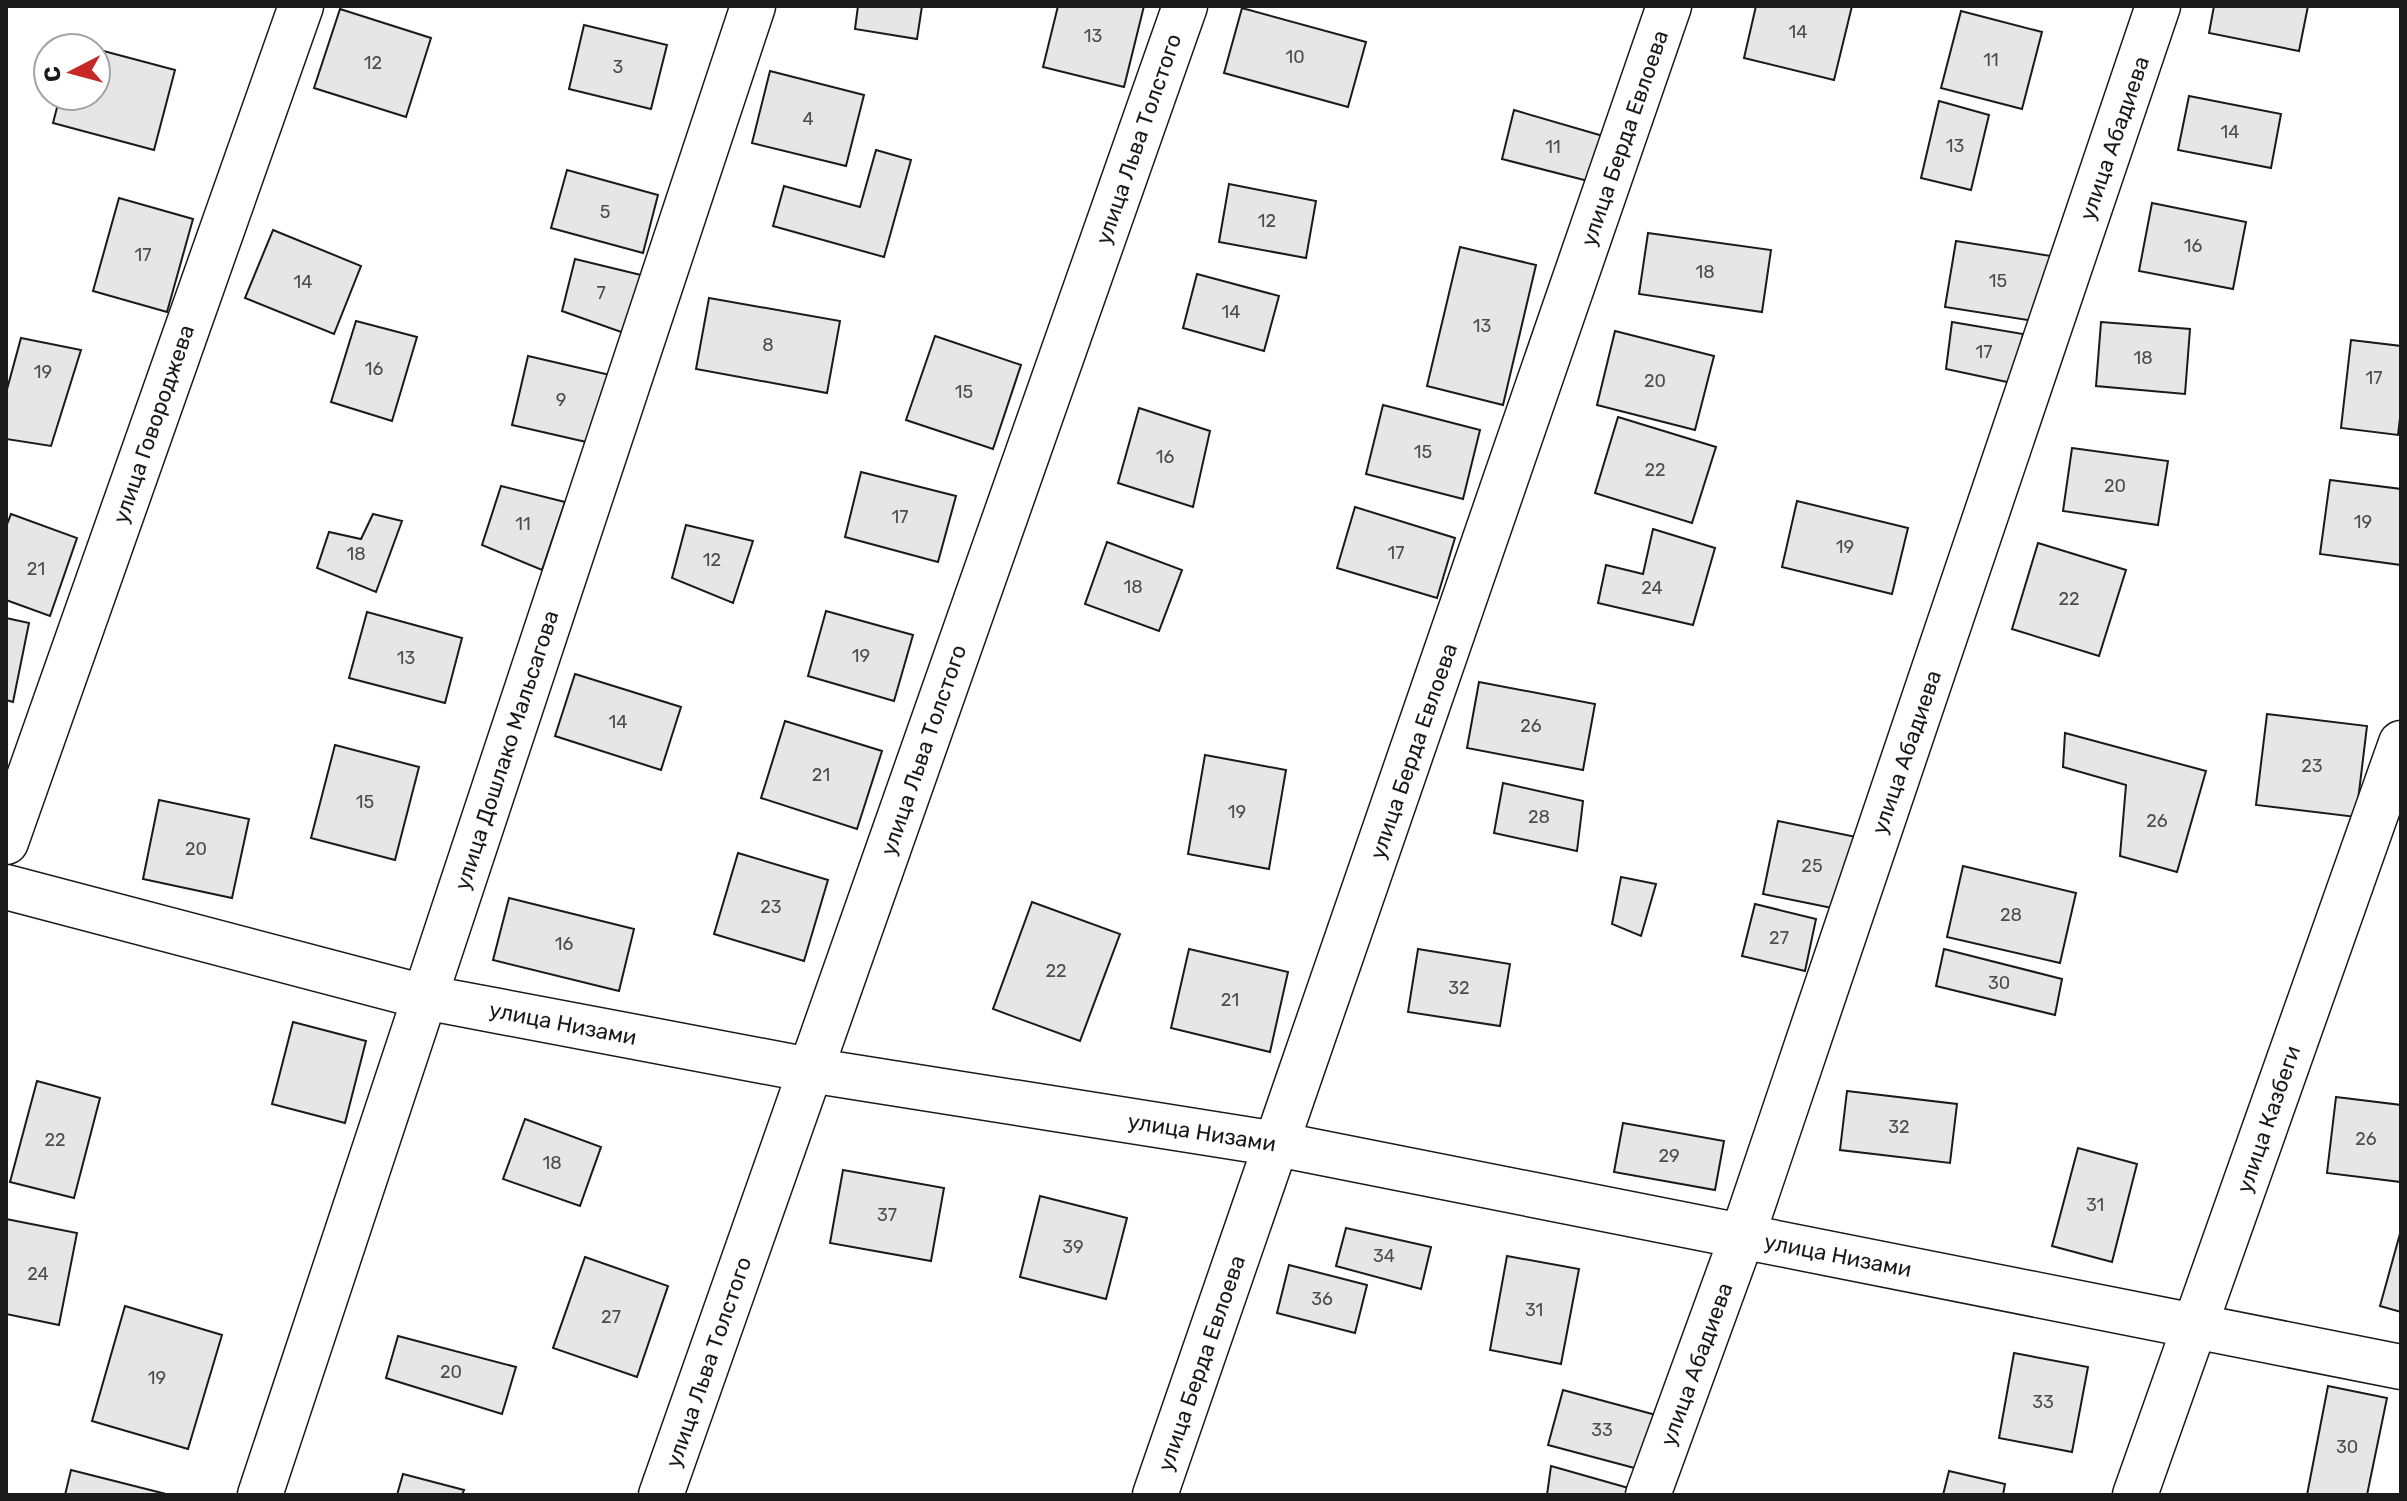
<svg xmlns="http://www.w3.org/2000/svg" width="2407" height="1501" font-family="Rubik,sans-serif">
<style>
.building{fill:#e6e6e6;stroke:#1a1a1a;stroke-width:2}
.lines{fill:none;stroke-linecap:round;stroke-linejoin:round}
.minor-casing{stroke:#1a1a1a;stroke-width:47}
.minor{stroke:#fff;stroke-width:44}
.labels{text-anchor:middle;stroke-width:6;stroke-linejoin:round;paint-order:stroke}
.number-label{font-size:18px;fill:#4d4d4d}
.street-label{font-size:22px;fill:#1a1a1a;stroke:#fff}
</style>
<rect width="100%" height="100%" fill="#fff"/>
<!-- building -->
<path class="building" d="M858 6H922L917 39 855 29Z
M1058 6H1144L1124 87 1043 67Z
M1756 6H1852L1834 80 1744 58Z
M2214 6H2308L2299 51 2209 33Z
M1242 8 1366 42 1348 107 1224 73Z
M340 9 431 38 406 117 314 88Z
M1961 11 2042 32 2022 109 1941 88Z
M584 25 667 45 651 109 569 89Z
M96 49 175 70 154 150 53 123 60 96H96Z
M770 71 864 95 846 166 752 143Z
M2189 96 2281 114 2271 168 2178 150Z
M1939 101 1989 115 1971 190 1921 178Z
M1514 110 1603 136 1592 182 1502 159Z
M876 150 911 160 884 257 773 226 784 186 860 207Z
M567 170 658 195 643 253 551 228Z
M1229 184 1316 201 1306 258 1219 242Z
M119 198 193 219 167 312 93 291Z
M2152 203 2246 222 2233 289 2139 271Z
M273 230 361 266 334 334 245 298Z
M1648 233 1771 250 1762 312 1639 294Z
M1956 241 2051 256 2041 322 1945 307Z
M1460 247 1536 265 1503 405 1427 386Z
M575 259 641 275 624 333 562 311Z
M1197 274 1279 296 1264 351 1183 328Z
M709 298 840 321 827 393 696 369Z
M356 321 417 337 392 421 331 402Z
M1952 322 2023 334 2012 383 1946 369Z
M2101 322 2190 329 2185 394 2096 386Z
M1615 331 1714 356 1695 430 1597 405Z
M935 336 1021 365 993 449 906 420Z
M21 338 81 350 51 446 6 439V393Z
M2351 340 2401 346V409L2398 435 2341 428Z
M528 356 610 375 595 444 512 425Z
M1383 405 1480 430 1463 499 1366 474Z
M1139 408 1210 431 1193 507 1118 483Z
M1618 417 1716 447 1692 523 1595 493Z
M2072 448 2168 461 2158 525 2063 511Z
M861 472 956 496 938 562 845 537Z
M2330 480 2401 489V565L2320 554Z
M501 486 565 502 542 570 482 545Z
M1797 501 1908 528 1892 594 1782 567Z
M1355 507 1455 538 1437 598 1337 568Z
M11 514 77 538 50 616 6 600V527Z
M373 514 402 521 376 592 317 568 329 532 361 539Z
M686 525 753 541 733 603 672 578Z
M1653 529 1715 548 1693 625 1598 603 1606 565 1643 574Z
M1107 542 1182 570 1159 631 1085 604Z
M2038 543 2126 570 2099 656 2012 629Z
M826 611 913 635 894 701 808 676Z
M367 612 462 638 445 703 349 678Z
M6 618 29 623 13 702 6 700Z
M575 674 681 707 661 770 555 736Z
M1479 682 1595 704 1583 770 1467 748Z
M2267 714 2367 726 2356 817 2256 805Z
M785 721 882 751 857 829 761 798Z
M2065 733 2206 771 2177 872 2120 856 2126 785 2063 767Z
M335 745 419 767 395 860 311 838Z
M1205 755 1286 770 1269 869 1188 854Z
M1503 783 1583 801 1577 851 1494 833Z
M159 800 249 819 232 898 143 879Z
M1778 821 1861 838 1847 911 1763 894Z
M738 853 828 880 804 961 714 934Z
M1963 866 2076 893 2060 963 1947 937Z
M1621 877 1656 884 1641 936 1612 924Z
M509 898 634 929 619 991 493 960Z
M1032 902 1120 934 1080 1041 993 1009Z
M1755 904 1816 919 1805 971 1742 956Z
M1189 949 1288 972 1270 1052 1171 1028Z
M1418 949 1510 964 1500 1026 1408 1012Z
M1944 949 2062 979 2055 1015 1936 986Z
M293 1022 366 1041 345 1123 272 1104Z
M37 1081 100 1098 74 1198 10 1182Z
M1847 1091 1957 1104 1950 1163 1840 1150Z
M2336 1097 2401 1105V1182L2327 1173Z
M525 1119 601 1147 580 1206 503 1179Z
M1623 1123 1724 1141 1715 1190 1614 1172Z
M2078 1148 2137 1164 2112 1262 2052 1246Z
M843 1170 944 1188 931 1261 830 1243Z
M1040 1196 1127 1218 1106 1299 1020 1277Z
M6 1219 77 1233 59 1325 6 1314Z
M1346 1228 1431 1247 1421 1289 1336 1266Z
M2401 1230V1312L2380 1306Z
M1507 1256 1579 1269 1561 1364 1490 1350Z
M585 1257 668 1286 637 1377 553 1348Z
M1289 1265 1367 1285 1355 1333 1277 1313Z
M125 1306 222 1335 188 1449 92 1421Z
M398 1336 516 1367 502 1414 386 1378Z
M2014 1353 2088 1367 2072 1452 1999 1438Z
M2328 1386 2387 1398 2367 1495H2307Z
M1563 1390 1656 1415 1642 1470 1548 1445Z
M1551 1466 1632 1489 1631 1495H1547Z
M71 1470 170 1495H65Z
M1949 1471 2005 1484 2003 1495H1943Z
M403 1474 464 1490 462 1495H397Z"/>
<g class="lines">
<defs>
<path id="minor" d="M6 842 301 6
M6 887 424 997 810 1070 1277 1144 2401 1367
M260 1495 753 6
M661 1495 1185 6
M1155 1495 1669 6
M1648 1495 1742 1237 2158 6
M2135 1495 2401 743"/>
</defs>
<!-- minor casing -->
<use href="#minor" class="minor-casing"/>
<!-- minor -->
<use href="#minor" class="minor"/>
</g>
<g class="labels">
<!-- number labels -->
<g class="number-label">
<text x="1798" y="38">14</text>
<text x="1093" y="42">13</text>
<text x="1295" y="63">10</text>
<text x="1991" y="66">11</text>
<text x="373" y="69">12</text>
<text x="618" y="73">3</text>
<text x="808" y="125">4</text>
<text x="2230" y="138">14</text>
<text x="1955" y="152">13</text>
<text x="1553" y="153">11</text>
<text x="605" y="218">5</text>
<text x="1267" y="227">12</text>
<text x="2193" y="252">16</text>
<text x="143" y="261">17</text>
<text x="1705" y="278">18</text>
<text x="1998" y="287">15</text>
<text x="303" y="288">14</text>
<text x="601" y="299">7</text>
<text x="1231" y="318">14</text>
<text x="1482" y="332">13</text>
<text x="768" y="351">8</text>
<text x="1984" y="358">17</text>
<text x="2143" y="364">18</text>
<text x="374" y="375">16</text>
<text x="43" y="378">19</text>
<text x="2374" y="384">17</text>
<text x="1655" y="387">20</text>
<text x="964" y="398">15</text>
<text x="561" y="406">9</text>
<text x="1423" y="458">15</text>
<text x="1165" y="463">16</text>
<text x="1655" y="476">22</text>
<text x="2115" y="492">20</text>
<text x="900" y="523">17</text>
<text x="2363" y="528">19</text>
<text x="523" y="530">11</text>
<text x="1845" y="553">19</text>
<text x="1396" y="559">17</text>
<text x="356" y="560">18</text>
<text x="712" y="566">12</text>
<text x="36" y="575">21</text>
<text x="1133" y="593">18</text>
<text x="1652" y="594">24</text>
<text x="2069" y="605">22</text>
<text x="861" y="662">19</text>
<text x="406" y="664">13</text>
<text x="618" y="728">14</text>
<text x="1531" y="732">26</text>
<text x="2312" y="772">23</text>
<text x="821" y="781">21</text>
<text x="365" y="808">15</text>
<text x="1237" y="818">19</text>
<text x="1539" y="823">28</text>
<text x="2157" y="827">26</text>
<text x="196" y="855">20</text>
<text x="1812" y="872">25</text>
<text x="771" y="913">23</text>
<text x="2011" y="921">28</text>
<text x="1779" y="944">27</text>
<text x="564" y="950">16</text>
<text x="1056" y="977">22</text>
<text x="1999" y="989">30</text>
<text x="1459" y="994">32</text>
<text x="1230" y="1006">21</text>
<text x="1899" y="1133">32</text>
<text x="2366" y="1145">26</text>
<text x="55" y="1146">22</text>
<text x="1669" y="1162">29</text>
<text x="552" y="1169">18</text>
<text x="2095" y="1211">31</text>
<text x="887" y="1221">37</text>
<text x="1073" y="1253">39</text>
<text x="1384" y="1262">34</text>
<text x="38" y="1280">24</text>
<text x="1322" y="1305">36</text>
<text x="1534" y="1316">31</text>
<text x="611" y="1323">27</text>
<text x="451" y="1378">20</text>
<text x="157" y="1384">19</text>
<text x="2043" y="1408">33</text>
<text x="1602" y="1436">33</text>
<text x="2347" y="1453">30</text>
</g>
<!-- street labels -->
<g class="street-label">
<text transform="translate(1624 138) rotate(-71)" y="8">улица Берда Евлоева</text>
<text transform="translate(2114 138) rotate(-71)" y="8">улица Абадиева</text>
<text transform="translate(1138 139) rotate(-71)" y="8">улица Льва Толстого</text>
<text transform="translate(153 424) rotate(-71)" y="8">улица Говороджева</text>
<text transform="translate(506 750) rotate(-72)" y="8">улица Дошлако Мальсагова</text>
<text transform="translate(923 750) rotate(-71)" y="8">улица Льва Толстого</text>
<text transform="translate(1413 751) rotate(-71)" y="8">улица Берда Евлоева</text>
<text transform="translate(1906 752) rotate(-71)" y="8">улица Абадиева</text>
<text transform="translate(563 1023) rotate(11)" y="8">улица Низами</text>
<text transform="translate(2268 1119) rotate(-71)" y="8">улица Казбеги</text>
<text transform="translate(1202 1132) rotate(9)" y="8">улица Низами</text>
<text transform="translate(1838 1255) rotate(11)" y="8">улица Низами</text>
<text transform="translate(708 1362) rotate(-71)" y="8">улица Льва Толстого</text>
<text transform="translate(1201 1363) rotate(-71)" y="8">улица Берда Евлоева</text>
<text transform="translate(1696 1364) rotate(-70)" y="8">улица Абадиева</text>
</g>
</g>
<!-- border -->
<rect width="2407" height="1501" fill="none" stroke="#1a1a1a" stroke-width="16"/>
<!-- north arrow -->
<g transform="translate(72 72) rotate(264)"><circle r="38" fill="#ffffff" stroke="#a3a3a3" stroke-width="2"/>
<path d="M0-6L14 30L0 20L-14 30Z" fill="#c62828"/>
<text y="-12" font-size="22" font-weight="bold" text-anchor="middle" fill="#1a1a1a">С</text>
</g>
</svg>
